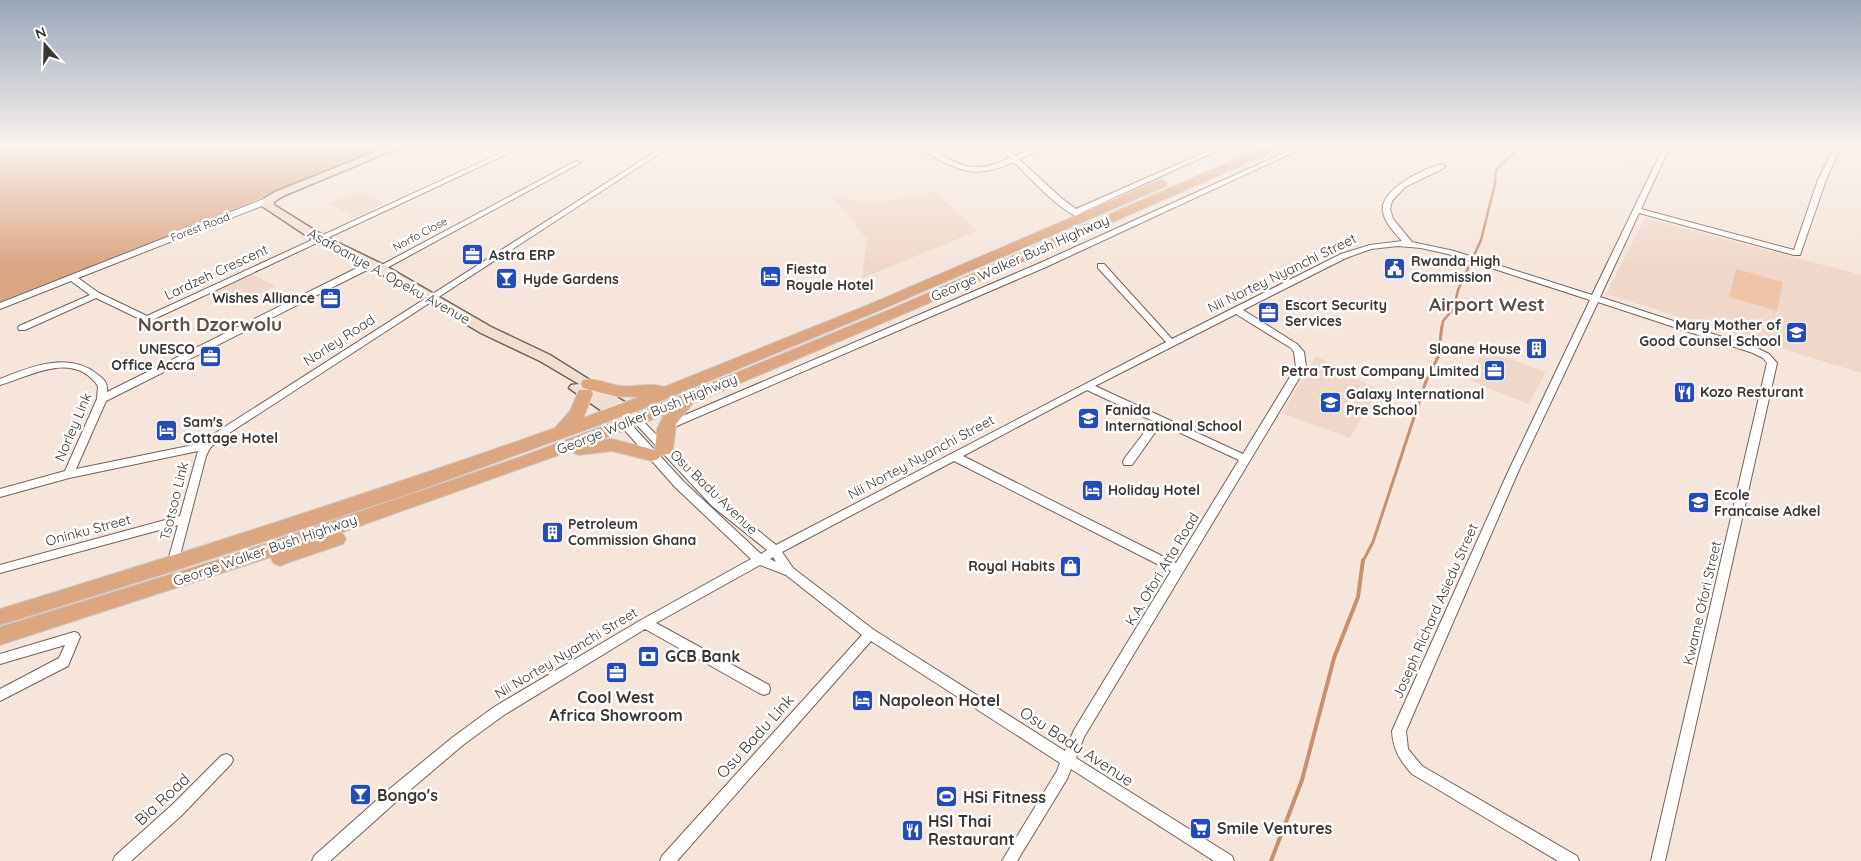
<svg xmlns="http://www.w3.org/2000/svg" width="1861" height="861" font-family="Quicksand,sans-serif">
<style>
.built{fill:#efd8c9}
.green{fill:#efc5aa}
.forest{fill:#d9a684}
.lines{fill:none;stroke-linecap:round;stroke-linejoin:round}
.stream-far2{stroke:#c49271;stroke-width:2.5}
.stream-far1{stroke:#c49271;stroke-width:3}
.stream{stroke:#c49271;stroke-width:4}
.minor-casing{stroke:#71635a;stroke-width:2}
.secondary-casing{stroke:#71635a;stroke-width:3}
.trunk-casing{stroke:#cdcbca;stroke-width:2}
.minor{fill:#fff;fill-rule:evenodd}
.secondary{fill:#f2ddcf;fill-rule:evenodd}
.trunk{fill:#dca680;fill-rule:evenodd}
.labels{text-anchor:middle;stroke-width:5;stroke-linejoin:round;paint-order:stroke}
.far-street-label{font-size:11px;fill:#3d3733;stroke:#fff}
.poi-label{font-size:14px;font-weight:bold;fill:#3d3733;stroke:#fff;text-anchor:start}
.street-label{font-size:14px;fill:#3d3733;stroke:#fff}
.near-poi-label{font-size:16px;font-weight:bold;fill:#3d3733;stroke:#fff;text-anchor:start}
.near-street-label{font-size:16px;fill:#3d3733;stroke:#fff}
.district-label{font-size:19px;font-weight:bold;fill:#5d4f46;stroke:#fff}
</style>
<rect width="100%" height="100%" fill="#f5e5da"/>
<!-- built -->
<path class="built" d="M1573 146H1620L1650 154 1643 167Z
M359 191 385 203 355 217 329 203Z
M935 191 977 231 862 278 867 239 833 197 872 202 913 197Z
M1645 218 1861 275V373L1606 294Z
M252 274 275 286 233 307 211 293Z
M1482 348 1546 372 1528 404 1471 381Z
M1316 356 1378 390 1350 438 1282 413Z"/>
<!-- green -->
<path class="green" d="M1736 269 1783 282 1777 311 1729 297Z"/>
<!-- forest -->
<path class="forest" d="M0 146H390L0 304Z"/>
<g class="lines">
<!-- stream-far2 -->
<path class="stream-far2" d="M1442 327 1443 321 1454 308 1458 290 1481 240 1495 184 1496 170 1521 146"/>
<!-- stream-far1 -->
<path class="stream-far1" d="M1363 561 1373 542 1426 381 1438 357 1442 326"/>
<!-- stream -->
<path class="stream" d="M1271 861 1302 780 1334 658 1358 597 1363 560"/>
<defs>
<path id="minor" d="M516 146H524L150 321H144L96 298 25 330H19L18 328 19 326 90 295 71 281 0 309V303L266 198H272V202L78 278 99 293 147 316Z
M664 146H671L220 439 210 448 206 456 177 567 173 568 169 567 167 564 178 525 0 573V565L180 516 198 451 69 478 0 497V489L65 471 97 399 98 386C73 350 31 376 0 385V379C30 367 68 351 97 374 104 379 108 383 107 392L369 262H375V266L106 401 76 469 203 443 212 435Z
M917 146C925 145 931 149 938 153 968 170 978 172 1010 158L998 146H1004L1015 156 1039 146H1047L1046 147 1019 159 1060 197 1076 209 1219 146H1227L1080 213 1082 215 1078 217C1058 209 1030 178 1014 162 981 176 967 175 936 158 930 154 922 151 917 146Z
M1299 146H1307L1046 267 672 428 668 429 663 426 664 424 1040 263Z
M1664 146H1670L1641 209 1794 250 1818 180 1835 146H1841L1826 180 1800 255H1794L1639 213 1600 297 1759 349 1769 354 1777 363 1665 861H1651L1767 363 1763 358 1753 353 1598 302 1518 472 1406 731 1408 749 1422 766 1577 856 1579 861H1558L1412 774C1400 761 1393 749 1392 731L1508 472 1590 300 1448 254 1421 248 1398 246 1371 249 1346 258 1243 310 1297 344 1304 352 1306 367 1084 737 1076 758 1232 856 1234 861H1214L1071 769 1067 779 1017 861H1002L1057 771 1060 763 871 641 677 861H660L662 856 862 635 786 575 760 565 656 623 769 685 770 689 769 693 764 695 759 693 645 629 504 715 463 745 397 801 330 861H312L314 856 387 791 453 737 494 707 641 620 751 559 675 487 621 426 620 424 621 422H629L683 481 761 554 767 550 712 506 634 422 632 420 634 418H640L720 500 776 545 1166 342 1098 268V264H1104L1172 339 1341 254 1370 245 1402 241C1395 233 1385 223 1383 212 1379 189 1424 169 1441 164L1445 166 1444 168 1405 187 1392 201 1390 209 1393 219 1412 242 1454 251 1592 295ZM1236 314 1291 348 1294 352 1296 367 1243 454 1095 386ZM1087 390 1153 421 1124 459 1123 462 1124 465H1132L1161 424 1239 460 1176 563 963 456ZM954 461 1171 571 1074 730 1065 751 874 630 793 568 782 552ZM773 557 776 562 770 559Z
M576 161 580 163 578 164 383 270H380L376 268Z
M74 632 78 633 80 637 68 666 0 701V689L59 658 65 645 0 664V654Z
M226 754 231 756 233 760 231 764 182 815 131 861H113L115 856 172 805 221 756Z"/>
<path id="secondary" d="M390 146H403L283 196 274 202V205L324 236 384 265 491 327 550 355 631 406 644 420 642 423 632 424 630 427H620L609 416 569 388 571 385 579 384 540 361 481 333 376 271 316 242 262 206 265 198 275 192Z"/>
<path id="trunk" d="M1266 146H1281L1279 149 899 316 693 403 676 424 673 450 670 454 661 455 658 459 652 461 612 451 578 455 570 451 340 533 343 534 346 539 343 544 287 563 280 566 273 563 271 557 0 645V627L217 560 520 457 631 416 889 310ZM664 415 657 429 655 450 612 439 599 440Z
M1161 179 1167 183 1166 186 878 311 632 413 403 496 180 569 0 625V609C186 552 371 493 555 428L570 411 579 390H590L583 388 581 384 583 380C595 377 609 385 622 386 635 387 653 382 664 387L868 305ZM591 390 615 396 639 397 583 418 593 394Z"/>
</defs>
<!-- minor casing -->
<use href="#minor" class="minor-casing"/>
<!-- secondary casing -->
<use href="#secondary" class="secondary-casing"/>
<!-- trunk casing -->
<use href="#trunk" class="trunk-casing"/>
<!-- minor -->
<use href="#minor" class="minor"/>
<!-- secondary -->
<use href="#secondary" class="secondary"/>
<!-- trunk -->
<use href="#trunk" class="trunk"/>
</g>
<!-- sky -->
<linearGradient id="sky" x2="0" y2="1"><stop stop-color="#99a6b8"/><stop offset="0.55" stop-color="#faf3ee"/><stop offset="1" stop-color="#faf3ee" stop-opacity="0"/></linearGradient>
<rect width="1861" height="266" fill="url(#sky)"/>
<!-- icons -->
<defs>
<symbol id="office-square" viewBox="-11 -11 22 22"><rect x="-9" y="-9" width="18" height="18" rx="4" fill="#234bb9" stroke="#fff"/><path d="M-6-3h4V-5.5h4V-3h4V5H-6ZM-1-4.5V-3h2v-1.5ZM-6 0V1H6V0Z" fill="#fff"/></symbol>
<symbol id="civic-square" viewBox="-11 -11 22 22"><rect x="-9" y="-9" width="18" height="18" rx="4" fill="#234bb9" stroke="#fff"/><path d="M-.6-6.5H3V-4.5H.6V-3L4-1V1h2V6H-6V1h2V-1L-.6-3ZM-1.2 2.5V6h2.4V2.5Z" fill="#fff"/></symbol>
<symbol id="hotel-square" viewBox="-11 -11 22 22"><rect x="-9" y="-9" width="18" height="18" rx="4" fill="#234bb9" stroke="#fff"/><path d="M-6-4.5h1.5V1H6V5H4.5V3h-9V5H-6ZM-4 0a1.8 1.8 0 1 1 3.6 0ZM.5 0V-2.5h3Q6-2.5 6 0Z" fill="#fff"/></symbol>
<symbol id="bar-square" viewBox="-11 -11 22 22"><rect x="-9" y="-9" width="18" height="18" rx="4" fill="#234bb9" stroke="#fff"/><path d="M-6-5H6L.8 .8V4.5H3.5V6h-7V4.5H-.8V.8Z" fill="#fff"/></symbol>
<symbol id="school-square" viewBox="-11 -11 22 22"><rect x="-9" y="-9" width="18" height="18" rx="4" fill="#234bb9" stroke="#fff"/><path d="M0-5L7-2L0 1L-7-2ZM-4 1L0 2.5L4 1V4Q0 6-4 4Z" fill="#fff"/></symbol>
<symbol id="building-square" viewBox="-11 -11 22 22"><rect x="-9" y="-9" width="18" height="18" rx="4" fill="#234bb9" stroke="#fff"/><path d="M-4-6H4V6H1V3H-1V6H-4ZM-2.5-4.3h1.7v1.8h-1.7ZM.8-4.3h1.7v1.8H.8ZM-2.5-1h1.7V.8h-1.7ZM.8-1h1.7V.8H.8Z" fill="#fff"/></symbol>
<symbol id="restaurant-square" viewBox="-11 -11 22 22"><rect x="-9" y="-9" width="18" height="18" rx="4" fill="#234bb9" stroke="#fff"/><path d="M-5-6h1v4h1v-4h1v4h1v-4h1v5L-1.5 .5V6h-2V.5L-5-1ZM5-6V6H3V1.5H1.5Q1.5-4 5-6Z" fill="#fff"/></symbol>
<symbol id="shop-square" viewBox="-11 -11 22 22"><rect x="-9" y="-9" width="18" height="18" rx="4" fill="#234bb9" stroke="#fff"/><path d="M-5-2.5h2.3a2.7 3.5 0 0 1 5.4 0H5L5.5 6h-11ZM-1.5-2.5h3a1.5 2.3 0 0 0-3 0Z" fill="#fff"/></symbol>
<symbol id="bank-square" viewBox="-11 -11 22 22"><rect x="-9" y="-9" width="18" height="18" rx="4" fill="#234bb9" stroke="#fff"/><path d="M-6-4H6V4H-6ZM0-2.3a2.3 2.3 0 1 0 0 4.6a2.3 2.3 0 1 0 0-4.6Z" fill="#fff"/></symbol>
<symbol id="stadium-square" viewBox="-11 -11 22 22"><rect x="-9" y="-9" width="18" height="18" rx="4" fill="#234bb9" stroke="#fff"/><path d="M0-5a6.5 5 0 1 0 0 10a6.5 5 0 1 0 0-10ZM-3.5-1.8h7v3.6h-7Z" fill="#fff"/></symbol>
<symbol id="supermarket-square" viewBox="-11 -11 22 22"><rect x="-9" y="-9" width="18" height="18" rx="4" fill="#234bb9" stroke="#fff"/><path d="M-6-5.5h2.5l.6 2H6L4.5 2H-2.5L-4.4-4H-6ZM-1.5 3.2a1.3 1.3 0 1 0 .1 0ZM3 3.2a1.3 1.3 0 1 0 .1 0Z" fill="#fff"/></symbol>
</defs>
<g fill-rule="evenodd">
<use href="#office-square" x="460" y="242" width="25" height="25"/>
<use href="#civic-square" x="1382" y="256" width="25" height="25"/>
<use href="#hotel-square" x="758" y="264" width="25" height="25"/>
<use href="#bar-square" x="494" y="266" width="25" height="25"/>
<use href="#office-square" x="318" y="286" width="25" height="25"/>
<use href="#office-square" x="1256" y="300" width="25" height="25"/>
<use href="#school-square" x="1784" y="320" width="25" height="25"/>
<use href="#building-square" x="1524" y="336" width="25" height="25"/>
<use href="#office-square" x="198" y="344" width="25" height="25"/>
<use href="#office-square" x="1482" y="358" width="25" height="25"/>
<use href="#restaurant-square" x="1672" y="380" width="25" height="25"/>
<use href="#school-square" x="1318" y="390" width="25" height="25"/>
<use href="#school-square" x="1076" y="406" width="25" height="25"/>
<use href="#hotel-square" x="154" y="418" width="25" height="25"/>
<use href="#hotel-square" x="1080" y="478" width="25" height="25"/>
<use href="#school-square" x="1686" y="490" width="25" height="25"/>
<use href="#building-square" x="540" y="520" width="25" height="25"/>
<use href="#shop-square" x="1058" y="554" width="25" height="25"/>
<use href="#bank-square" x="636" y="644" width="25" height="25"/>
<use href="#office-square" x="604" y="660" width="25" height="25"/>
<use href="#hotel-square" x="850" y="688" width="25" height="25"/>
<use href="#bar-square" x="348" y="782" width="25" height="25"/>
<use href="#stadium-square" x="934" y="784" width="25" height="25"/>
<use href="#supermarket-square" x="1188" y="816" width="25" height="25"/>
<use href="#restaurant-square" x="900" y="818" width="25" height="25"/>
</g>
<g class="labels">
<!-- far-street labels -->
<g class="far-street-label">
<text transform="translate(200 227) rotate(-21)" y="4">Forest Road</text>
<text transform="translate(420 234) rotate(-28)" y="4">Norfo Close</text>
</g>
<!-- poi labels -->
<g class="poi-label">
<text x="489" y="260">Astra ERP</text>
<text x="1411" y="266">Rwanda High<tspan x="1411" dy="16">Commission</tspan></text>
<text x="786" y="274">Fiesta<tspan x="786" dy="16">Royale Hotel</tspan></text>
<text x="523" y="284">Hyde Gardens</text>
<text x="315" y="303" text-anchor="end">Wishes Alliance</text>
<text x="1285" y="310">Escort Security<tspan x="1285" dy="16">Services</tspan></text>
<text x="1781" y="330" text-anchor="end">Mary Mother of<tspan x="1781" dy="16">Good Counsel School</tspan></text>
<text x="195" y="354" text-anchor="end">UNESCO<tspan x="195" dy="16">Office Accra</tspan></text>
<text x="1521" y="354" text-anchor="end">Sloane House</text>
<text x="1479" y="376" text-anchor="end">Petra Trust Company Limited</text>
<text x="1700" y="397">Kozo Resturant</text>
<text x="1346" y="399">Galaxy International<tspan x="1346" dy="16">Pre School</tspan></text>
<text x="1105" y="415">Fanida<tspan x="1105" dy="16">International School</tspan></text>
<text x="183" y="427">Sam's<tspan x="183" dy="16">Cottage Hotel</tspan></text>
<text x="1108" y="495">Holiday Hotel</text>
<text x="1714" y="500">Ecole<tspan x="1714" dy="16">Francaise Adkel</tspan></text>
<text x="568" y="529">Petroleum<tspan x="568" dy="16">Commission Ghana</tspan></text>
<text x="1055" y="571" text-anchor="end">Royal Habits</text>
</g>
<!-- street labels -->
<g class="street-label">
<text transform="translate(1020 258) rotate(-24)" y="5">George Walker Bush Highway</text>
<text transform="translate(216 272) rotate(-25)" y="5">Lardzeh Crescent</text>
<text transform="translate(1282 273) rotate(-26)" y="5">Nii Nortey Nyanchi Street</text>
<text transform="translate(389 276) rotate(29)" y="5">Asafoanye A. Opeku Avenue</text>
<text transform="translate(339 340) rotate(-33)" y="5">Norley Road</text>
<text transform="translate(647 414) rotate(-22)" y="5">George Walker Bush Highway</text>
<text transform="translate(73 427) rotate(-67)" y="5">Norley Link</text>
<text transform="translate(921 457) rotate(-28)" y="5">Nii Nortey Nyanchi Street</text>
<text transform="translate(714 492) rotate(44)" y="5">Osu Badu Avenue</text>
<text transform="translate(174 501) rotate(-76)" y="5">Tsotsoo Link</text>
<text transform="translate(88 530) rotate(-15)" y="5">Oninku Street</text>
<text transform="translate(265 550) rotate(-19)" y="5">George Walker Bush Highway</text>
<text transform="translate(1162 569) rotate(-59)" y="5">K.A. Ofori Atta Road</text>
<text transform="translate(1702 603) rotate(-77)" y="5">Kwame Ofori Street</text>
<text transform="translate(1435 611) rotate(-66)" y="5">Joseph Richard Asiedu Street</text>
<text transform="translate(566 653) rotate(-31)" y="5">Nii Nortey Nyanchi Street</text>
</g>
<!-- near-poi labels -->
<g class="near-poi-label">
<text x="665" y="662">GCB Bank</text>
<text x="616" y="703" text-anchor="middle">Cool West<tspan x="616" dy="18">Africa Showroom</tspan></text>
<text x="879" y="706">Napoleon Hotel</text>
<text x="377" y="801">Bongo's</text>
<text x="963" y="803">HSi Fitness</text>
<text x="928" y="827">HSI Thai<tspan x="928" dy="18">Restaurant</tspan></text>
<text x="1217" y="834">Smile Ventures</text>
</g>
<!-- near-street labels -->
<g class="near-street-label">
<text transform="translate(755 736) rotate(-48)" y="6">Osu Badu Link</text>
<text transform="translate(1077 746) rotate(33)" y="6">Osu Badu Avenue</text>
<text transform="translate(162 799) rotate(-43)" y="6">Bia Road</text>
</g>
<!-- district labels -->
<g class="district-label">
<text x="1487" y="311">Airport West</text>
<text x="210" y="331">North Dzorwolu</text>
</g>
</g>
<!-- north arrow -->
<g transform="translate(45 45) rotate(340)" stroke="#ffffff" stroke-width="4" paint-order="stroke">
<path d="M0-4L9 19L0 12L-9 19Z" fill="#3d3733"/>
<text y="-8" font-size="14" font-weight="bold" text-anchor="middle" fill="#3d3733">N</text>
</g>
</svg>
